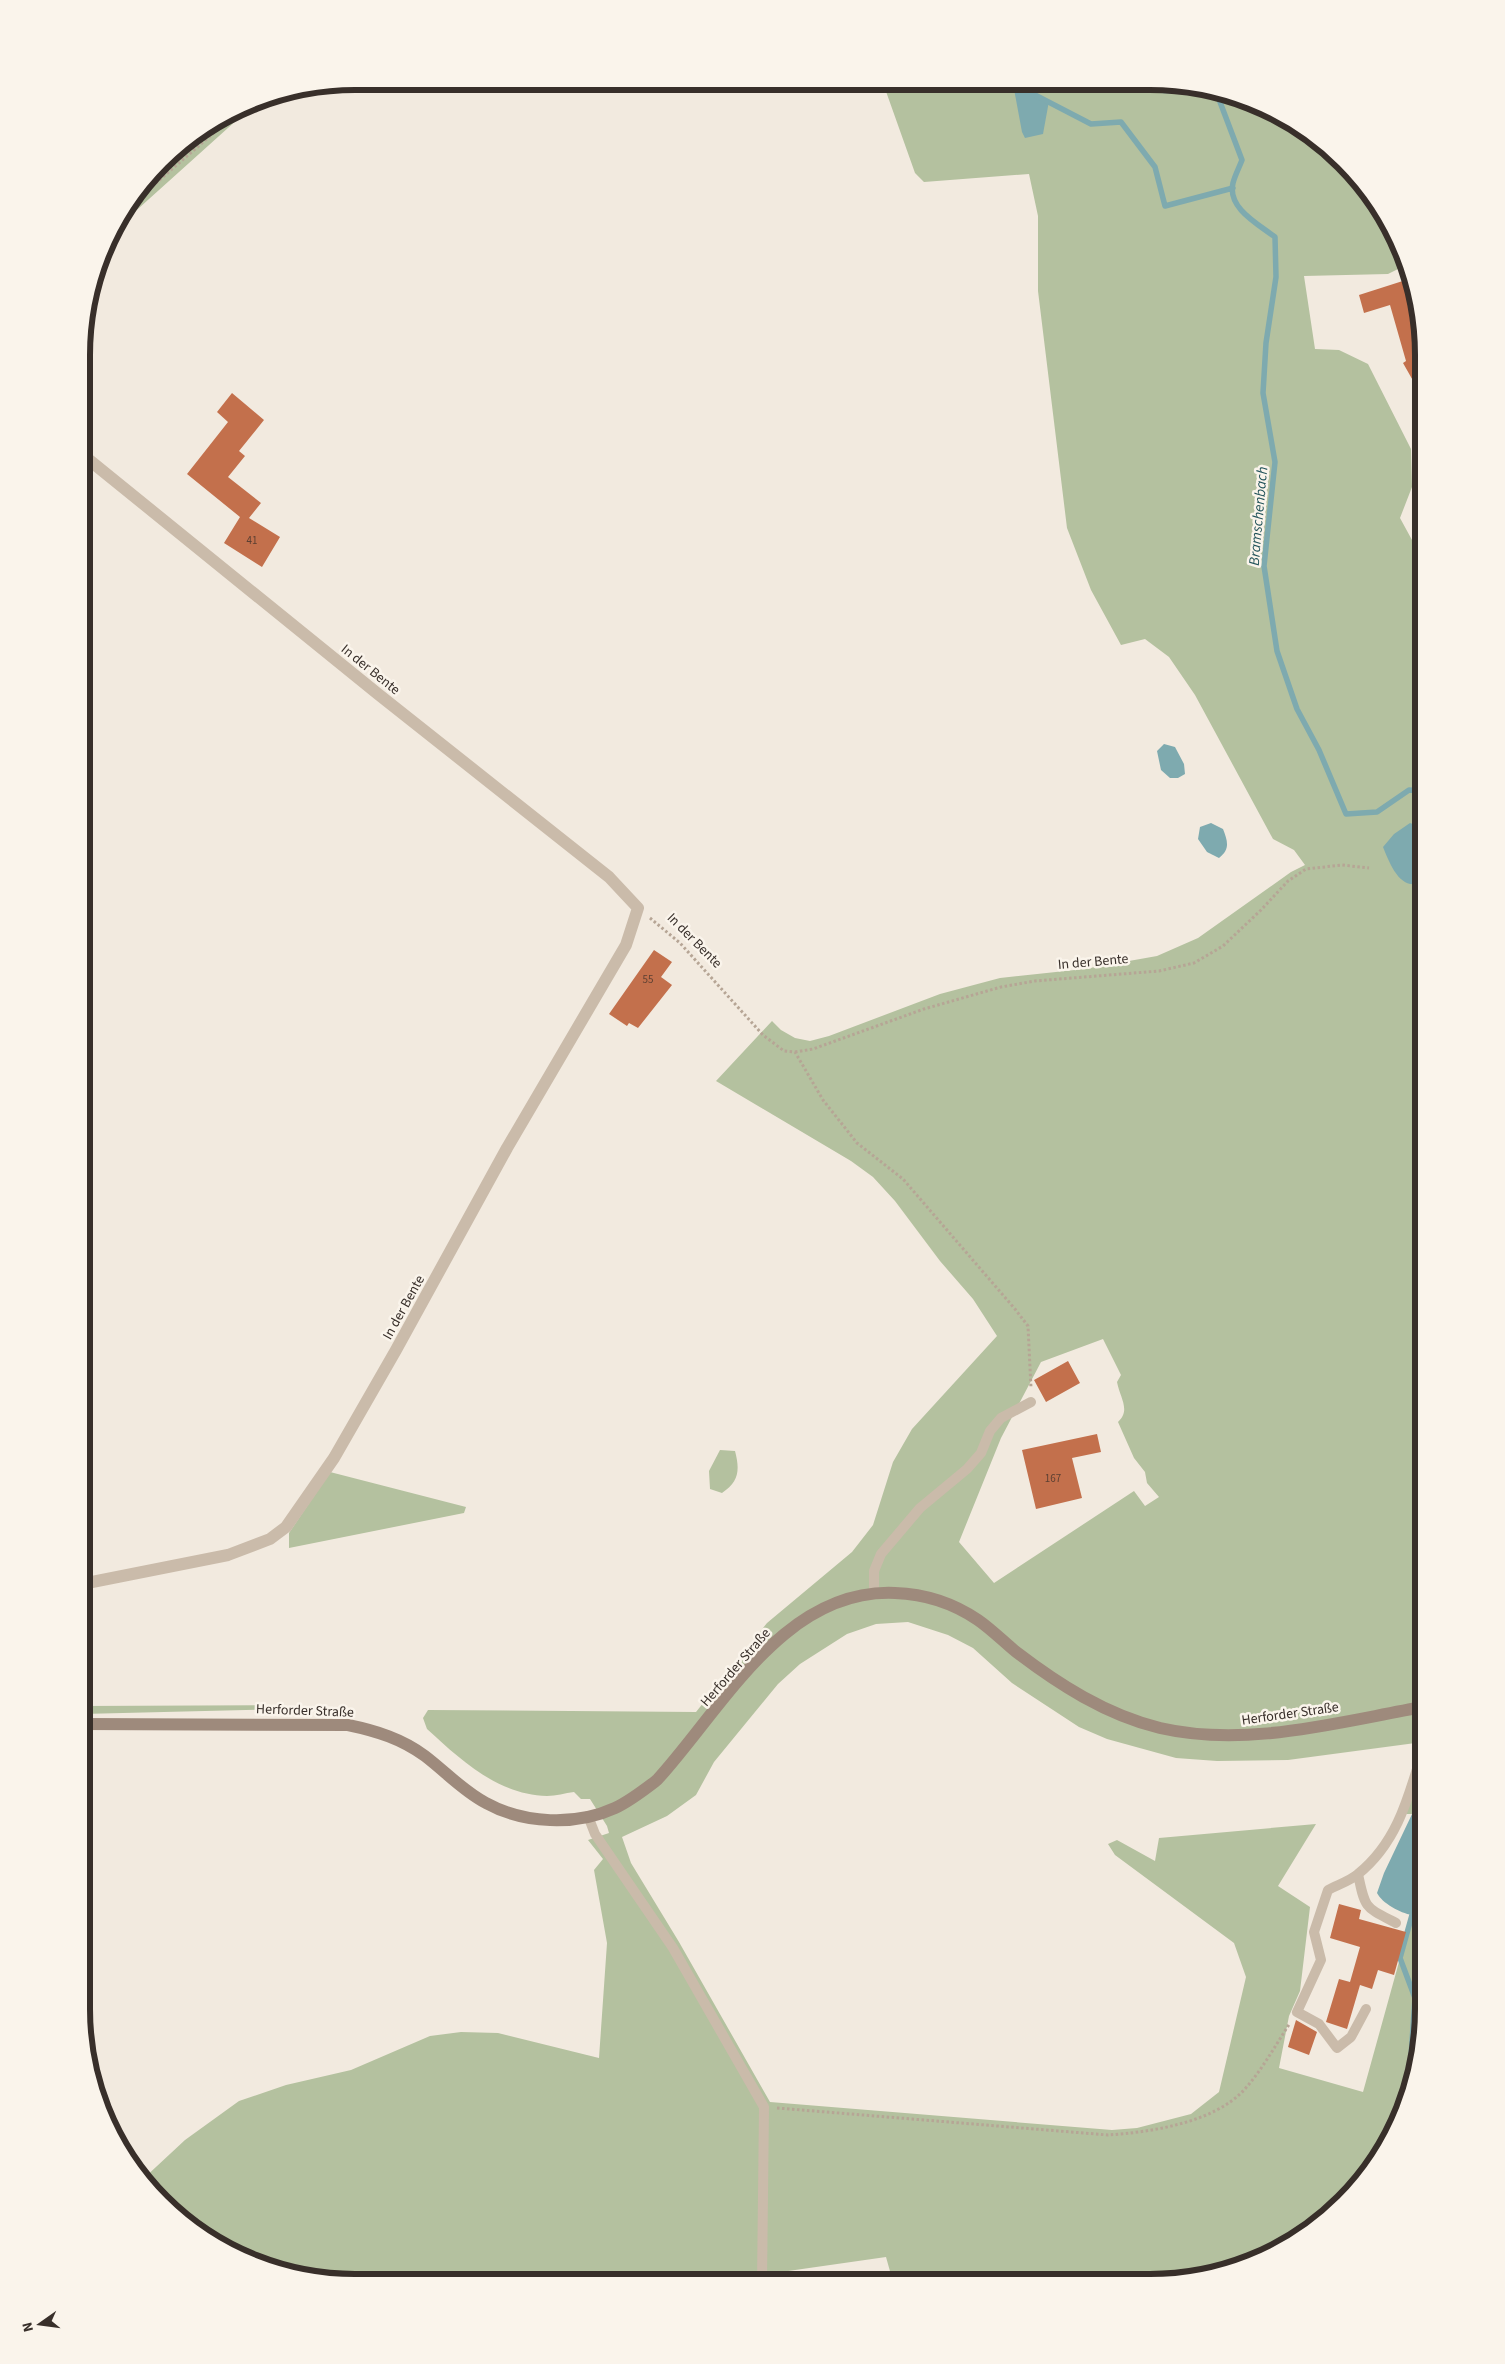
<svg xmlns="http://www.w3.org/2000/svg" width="1505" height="2364" font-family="'Source Sans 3',sans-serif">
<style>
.green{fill:#b4c19f;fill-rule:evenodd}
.water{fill:#7eaaaf}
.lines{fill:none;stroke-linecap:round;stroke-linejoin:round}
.stream{stroke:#7eaaaf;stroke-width:5.5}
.building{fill:#c3704c}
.path{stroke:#b6a595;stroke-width:3;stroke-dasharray:2.5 2.5;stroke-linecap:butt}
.service{stroke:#cabbaa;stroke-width:10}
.minor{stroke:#cabbaa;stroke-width:12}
.secondary{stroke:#9e8a7c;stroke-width:12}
.labels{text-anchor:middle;stroke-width:5;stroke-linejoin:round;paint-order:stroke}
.number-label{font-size:11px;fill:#5b3f32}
.street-label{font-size:14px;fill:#382f2a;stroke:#faf4eb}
.water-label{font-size:15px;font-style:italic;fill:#205259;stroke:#faf4eb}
.rim{fill:none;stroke:#382f2a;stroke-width:6}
</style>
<rect width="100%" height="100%" fill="#f2eadf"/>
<!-- green -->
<path class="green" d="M883 83 1186 84 1255 102 1317 138 1367 189 1403 251 1406 265 1388 274 1304 276 1315 349 1339 350 1368 364 1411 449 1412 487 1400 518 1424 562V828L1410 824 1416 886 1424 881 1423 1742 1288 1760 1217 1761 1176 1758 1107 1739 1079 1727 1012 1683 973 1648 948 1635 908 1622 876 1624 847 1634 800 1664 778 1684 714 1762 696 1795 667 1816 622 1837 631 1863 679 1942 770 2102 1112 2130 1137 2128 1191 2114 1219 2092 1246 1977 1234 1943 1115 1855 1108 1844 1117 1840 1155 1861 1159 1838 1316 1824 1278 1886 1310 1907 1300 1991 1289 2016 1279 2068 1363 2092 1412 1915 1415 1888 1423 1874V2027L1403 2114 1367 2175 1317 2226 1254 2262 1150 2283 893 2282 886 2257 733 2279V2282L320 2280 250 2262 189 2226 142 2180 185 2140 239 2101 286 2085 351 2070 430 2036 461 2032 498 2033 599 2058 607 1943 594 1870 603 1859 588 1840 609 1833 607 1826 590 1799H581L574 1792C565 1793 556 1796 547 1796 498 1795 461 1760 427 1729L423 1718 428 1710 696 1712 767 1623 852 1552 873 1525 893 1462 912 1429 997 1336 973 1299 940 1261 895 1201 873 1177 851 1161 716 1081 772 1021 781 1030 795 1038 810 1041 829 1036 940 994 1000 978 1084 969 1157 956 1198 938 1291 872 1305 865 1294 850 1273 839 1195 695 1169 657 1145 639 1121 645 1091 590 1067 528 1038 291V216L1029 174 924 182 915 173ZM1103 1339 1121 1375 1117 1382C1120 1398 1131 1410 1118 1422L1134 1458 1145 1472 1147 1483 1159 1497 1145 1506 1134 1491 994 1583 959 1542 1001 1438 1041 1362Z
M259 100 129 217 107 241 110 234 139 195 231 114 251 102Z
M720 1450 735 1451C740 1470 739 1482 722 1493L710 1489 709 1471Z
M330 1472 466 1507 464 1513 289 1548V1533Z
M282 1705V1709L82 1714V1706Z
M1423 1765V1791L1412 1814H1404Z"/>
<!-- water -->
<path class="water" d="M1017 86 1049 101 1043 134 1025 138 1022 132 1014 89Z
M1164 744 1175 747 1184 764 1185 774 1178 778H1170L1161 770 1157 751Z
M1211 823 1223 829C1228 842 1230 849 1219 858L1207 852 1198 839 1200 827Z
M1410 823 1424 828V881C1401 894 1390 864 1383 847L1394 834Z
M1423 1791V1874L1415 1888 1412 1915C1400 1913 1382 1903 1377 1893L1384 1873Z"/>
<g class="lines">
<!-- stream -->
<path class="stream" d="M1012 83 1091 124 1121 122 1155 167 1165 206 1233 188
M1185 84 1186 86 1217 94 1242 160C1239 168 1235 175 1233 183 1227 208 1258 224 1275 237L1276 277 1266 343 1263 393 1275 462 1264 566 1277 651 1297 709 1319 750 1346 814 1377 812 1409 790 1424 791
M1136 88C1154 88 1169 95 1186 86
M1412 1915 1400 1958 1415 1998
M1409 2086 1415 1998 1423 1984"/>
</g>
<!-- building -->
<path class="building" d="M1409 279 1420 335 1415 337 1424 355V400L1403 363 1406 361 1390 305 1364 313 1359 295Z
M232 393 264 420 239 451 245 456 228 477 261 503 249 518 280 537 262 567 224 543 240 517 187 474 228 422 217 412Z
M654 950 672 962 661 977 672 985 638 1028 629 1023 627 1026 609 1014Z
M1068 1361 1080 1383 1046 1402 1034 1380Z
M1097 1434 1101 1452 1072 1458 1082 1498 1036 1509 1022 1450Z
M1339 1904 1361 1910 1359 1919 1406 1932 1394 1975 1378 1970 1372 1989 1360 1985 1347 2029 1326 2022 1339 1979 1350 1982 1360 1947 1330 1938Z
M1296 2020 1317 2032 1309 2055 1288 2047Z"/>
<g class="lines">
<!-- path -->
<path class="path" d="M133 203 247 104
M650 918 680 943 763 1035 784 1051 795 1052 823 1100 857 1143 903 1179 1015 1309 1028 1326 1031 1388
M795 1052 813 1049 924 1009 1001 987 1035 981 1159 971 1194 963 1223 946 1261 910 1288 881 1306 869 1342 865 1369 868
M777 2108 1108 2135C1151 2132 1213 2123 1244 2090 1262 2070 1275 2046 1290 2023"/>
<!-- service -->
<path class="service" d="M874 1593V1571L881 1554 920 1508 967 1469 981 1453 990 1431 1001 1418 1031 1402
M588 1816 595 1834 673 1948 764 2107 762 2282
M1358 1874C1365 1909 1365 1907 1396 1923
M1366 2009 1351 2037 1337 2048 1319 2024 1297 2012 1321 1960 1314 1932 1328 1890C1337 1885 1350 1881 1358 1874 1398 1842 1409 1795 1423 1749"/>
<!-- minor -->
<path class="minor" d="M82 1584 228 1555 270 1539 286 1527 334 1458 396 1350 507 1148 626 945 638 908 609 877 378 694 83 455"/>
<!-- secondary -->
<path class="secondary" d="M82 1724 348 1725C377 1731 402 1739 425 1756 446 1772 463 1791 486 1803 524 1824 576 1826 615 1808 630 1801 644 1790 657 1780 722 1709 784 1588 895 1593 925 1594 953 1603 978 1620 991 1629 1003 1641 1015 1651 1058 1684 1106 1715 1160 1728 1247 1748 1337 1722 1423 1707"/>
</g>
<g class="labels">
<!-- number labels -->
<g class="number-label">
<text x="252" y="544">41</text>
<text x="648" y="983">55</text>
<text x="1053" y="1482">167</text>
</g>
<!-- street labels -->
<g class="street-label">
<text transform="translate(371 669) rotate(39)" y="5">In der Bente</text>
<text transform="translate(695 940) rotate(45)" y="5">In der Bente</text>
<text transform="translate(1093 961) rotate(-5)" y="5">In der Bente</text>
<text transform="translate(403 1307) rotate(-61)" y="5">In der Bente</text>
<text transform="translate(735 1667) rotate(-49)" y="5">Herforder Straße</text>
<text transform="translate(305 1710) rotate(2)" y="5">Herforder Straße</text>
<text transform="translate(1290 1713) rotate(-8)" y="5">Herforder Straße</text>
</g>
<!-- water labels -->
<g class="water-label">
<text transform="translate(1258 516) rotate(-85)" y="5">Bramschenbach</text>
</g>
</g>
<!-- crop -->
<path d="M0 0H1505V2364H0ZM355 90H1150A265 265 0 0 1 1415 355V2009A265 265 0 0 1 1150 2274H355A265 265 0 0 1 90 2009V355A265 265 0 0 1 355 90Z" fill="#faf4eb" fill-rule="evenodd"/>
<path class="rim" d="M355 90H1150A265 265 0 0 1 1415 355V2009A265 265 0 0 1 1150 2274H355A265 265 0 0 1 90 2009V355A265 265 0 0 1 355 90Z"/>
<!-- north arrow -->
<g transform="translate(40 2324) rotate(256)" stroke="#faf4eb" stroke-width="4" paint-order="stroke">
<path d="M0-4L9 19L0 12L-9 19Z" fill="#382f2a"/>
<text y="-8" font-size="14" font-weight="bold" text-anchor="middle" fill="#382f2a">N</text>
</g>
</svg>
